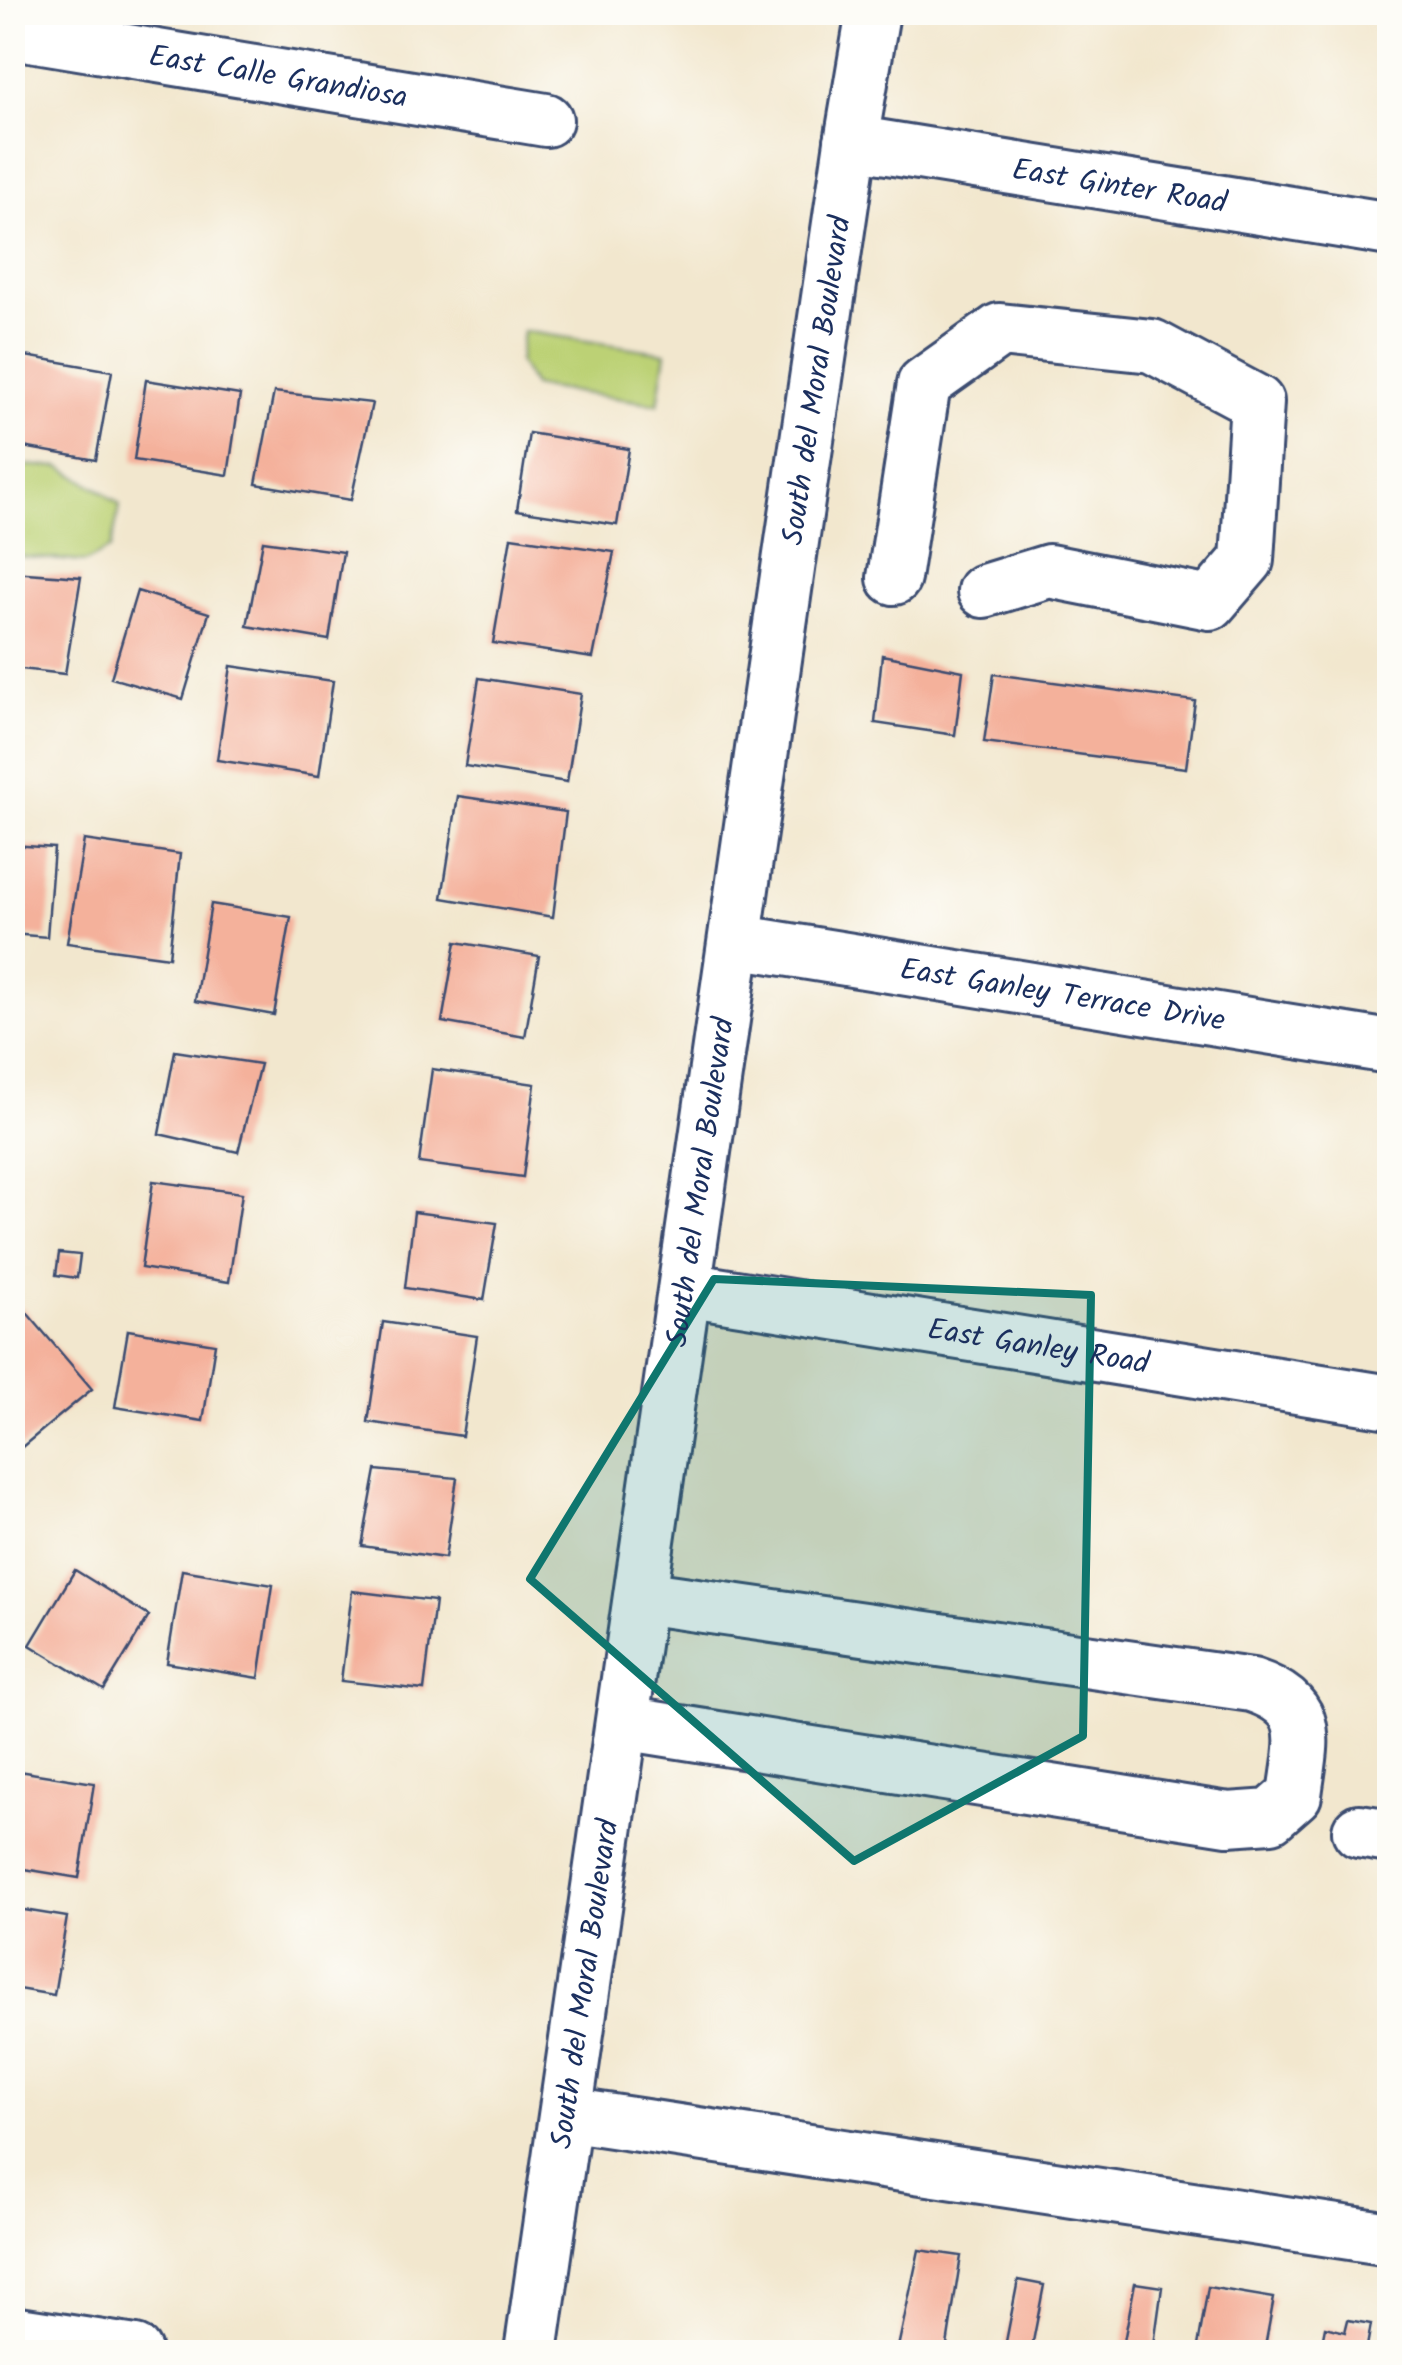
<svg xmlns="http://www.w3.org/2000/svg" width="1402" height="2365" font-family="Kalam,sans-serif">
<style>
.green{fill:#bcd175;stroke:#6c806a;stroke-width:2.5}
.building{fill:#f4b19b}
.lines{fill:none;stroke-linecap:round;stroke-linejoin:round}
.minor-casing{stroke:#3b4b6f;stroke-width:58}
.minor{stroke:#fff;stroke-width:52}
.marked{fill:#0f766e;fill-opacity:0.2;stroke:#0f766e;stroke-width:8;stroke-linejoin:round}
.labels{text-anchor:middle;stroke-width:9;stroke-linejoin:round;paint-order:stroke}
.street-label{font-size:30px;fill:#1b2f5e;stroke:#fdfcf7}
</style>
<rect width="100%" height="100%" fill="#fdfcf7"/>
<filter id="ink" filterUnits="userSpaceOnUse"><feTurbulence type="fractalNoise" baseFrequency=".01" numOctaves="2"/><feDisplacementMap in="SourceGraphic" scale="20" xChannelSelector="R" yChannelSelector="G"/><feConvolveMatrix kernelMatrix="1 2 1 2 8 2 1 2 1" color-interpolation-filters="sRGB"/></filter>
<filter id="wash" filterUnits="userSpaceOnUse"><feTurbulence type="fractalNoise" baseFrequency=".0048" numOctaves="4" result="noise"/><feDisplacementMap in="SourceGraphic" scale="40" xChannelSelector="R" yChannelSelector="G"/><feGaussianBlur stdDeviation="2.25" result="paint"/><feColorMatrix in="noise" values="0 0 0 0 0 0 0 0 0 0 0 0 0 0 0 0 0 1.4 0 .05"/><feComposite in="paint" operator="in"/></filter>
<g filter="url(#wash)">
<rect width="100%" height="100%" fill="#f2e7ce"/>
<!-- green -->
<path class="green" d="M523 331 666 353 658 404 533 386 519 362Z
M18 465 60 467 97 488 120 505 111 548 85 562 13 556V468Z"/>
<g id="blocks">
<!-- building -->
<path class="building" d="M20 355 112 371 96 460 12 445V397Z
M146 380 240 395 228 475 134 460Z
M274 392 372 403 351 500 256 484Z
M529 433 629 449 617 525 517 510Z
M511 537 614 552 593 658 493 643Z
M263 541 343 552 329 640 247 626Z
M12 572 81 577 65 674 12 668Z
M137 591 209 613 183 699 111 678Z
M882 655 963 671 955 735 875 723Z
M231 666 333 681 319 776 217 760Z
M994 674 1195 701 1186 768 984 742Z
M479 678 581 694 567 782 465 766Z
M458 796 566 812 553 917 442 898Z
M84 840 180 854 169 957 67 943Z
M12 845 54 848 47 937 12 934Z
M211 904 291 917 274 1015 195 1001Z
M456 942 539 956 525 1037 442 1022Z
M175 1051 260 1064 238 1152 159 1134Z
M432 1069 535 1084 523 1177 419 1163Z
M153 1181 242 1193 229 1282 141 1268Z
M414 1212 497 1223 484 1300 405 1288Z
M59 1253 80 1255 77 1278 56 1275Z
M22 1307 92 1389 22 1447 12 1437V1316Z
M383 1322 477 1336 462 1436 368 1422Z
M128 1330 215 1344 203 1421 115 1407Z
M376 1470 457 1478 445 1558 362 1546Z
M75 1570 149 1616 104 1690 30 1645Z
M182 1570 273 1585 259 1678 167 1663Z
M352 1591 435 1601 424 1690 341 1681Z
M12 1770 94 1783 79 1878 12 1867Z
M12 1908 67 1917 54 1995 12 1988Z
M919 2250 961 2256 946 2352H897Z
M1018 2280 1044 2285 1031 2352H1004Z
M1135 2283 1162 2287 1153 2352H1122Z
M1208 2287 1274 2298 1264 2352H1197Z
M1348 2320 1371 2324 1366 2352H1320L1325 2327 1345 2332Z"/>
</g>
</g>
<g filter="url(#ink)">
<use href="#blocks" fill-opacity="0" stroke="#3b4b6f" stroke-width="2.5"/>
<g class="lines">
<defs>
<g id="minor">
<path id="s1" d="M12 32 546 120"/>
<path id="s2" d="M851 142 1390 229"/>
<path d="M894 578 924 384 1000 330 1152 346 1257 402 1247 560 1210 603 1049 571 984 591"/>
<path id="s3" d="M735 941 1390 1047"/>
<path id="s4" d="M685 1289 1390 1402"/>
<path d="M623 1723 1228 1819 1271 1816 1295 1795C1302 1740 1316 1706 1252 1685L641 1597"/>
<path d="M1359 1831 1390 1836"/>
<path d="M566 2114 1390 2239"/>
<path d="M12 2333 135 2352"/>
<path id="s5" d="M531 2352 789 562 851 142 873 12"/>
</g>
</defs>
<!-- minor casing -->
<use href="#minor" class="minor-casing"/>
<!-- minor -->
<use href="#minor" class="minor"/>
</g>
</g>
<!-- marked area -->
<path class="marked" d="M714 1279 1091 1295 1083 1736 854 1861 530 1579Z"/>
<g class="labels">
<!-- street labels -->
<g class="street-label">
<text dy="10" stroke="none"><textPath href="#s1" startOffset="270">East Calle Grandiosa</textPath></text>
<text dy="10" stroke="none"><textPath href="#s2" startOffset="272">East Ginter Road</textPath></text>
<text dy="10" stroke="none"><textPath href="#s5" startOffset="1992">South del Moral Boulevard</textPath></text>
<text dy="10" stroke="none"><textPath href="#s3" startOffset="332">East Ganley Terrace Drive</textPath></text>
<text dy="10" stroke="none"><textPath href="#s5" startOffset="1182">South del Moral Boulevard</textPath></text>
<text dy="10" stroke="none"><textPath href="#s4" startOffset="358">East Ganley Road</textPath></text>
<text dy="10" stroke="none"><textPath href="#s5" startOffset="372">South del Moral Boulevard</textPath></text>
</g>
</g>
<!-- margin -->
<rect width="1402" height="2365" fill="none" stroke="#fdfcf7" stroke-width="50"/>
</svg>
